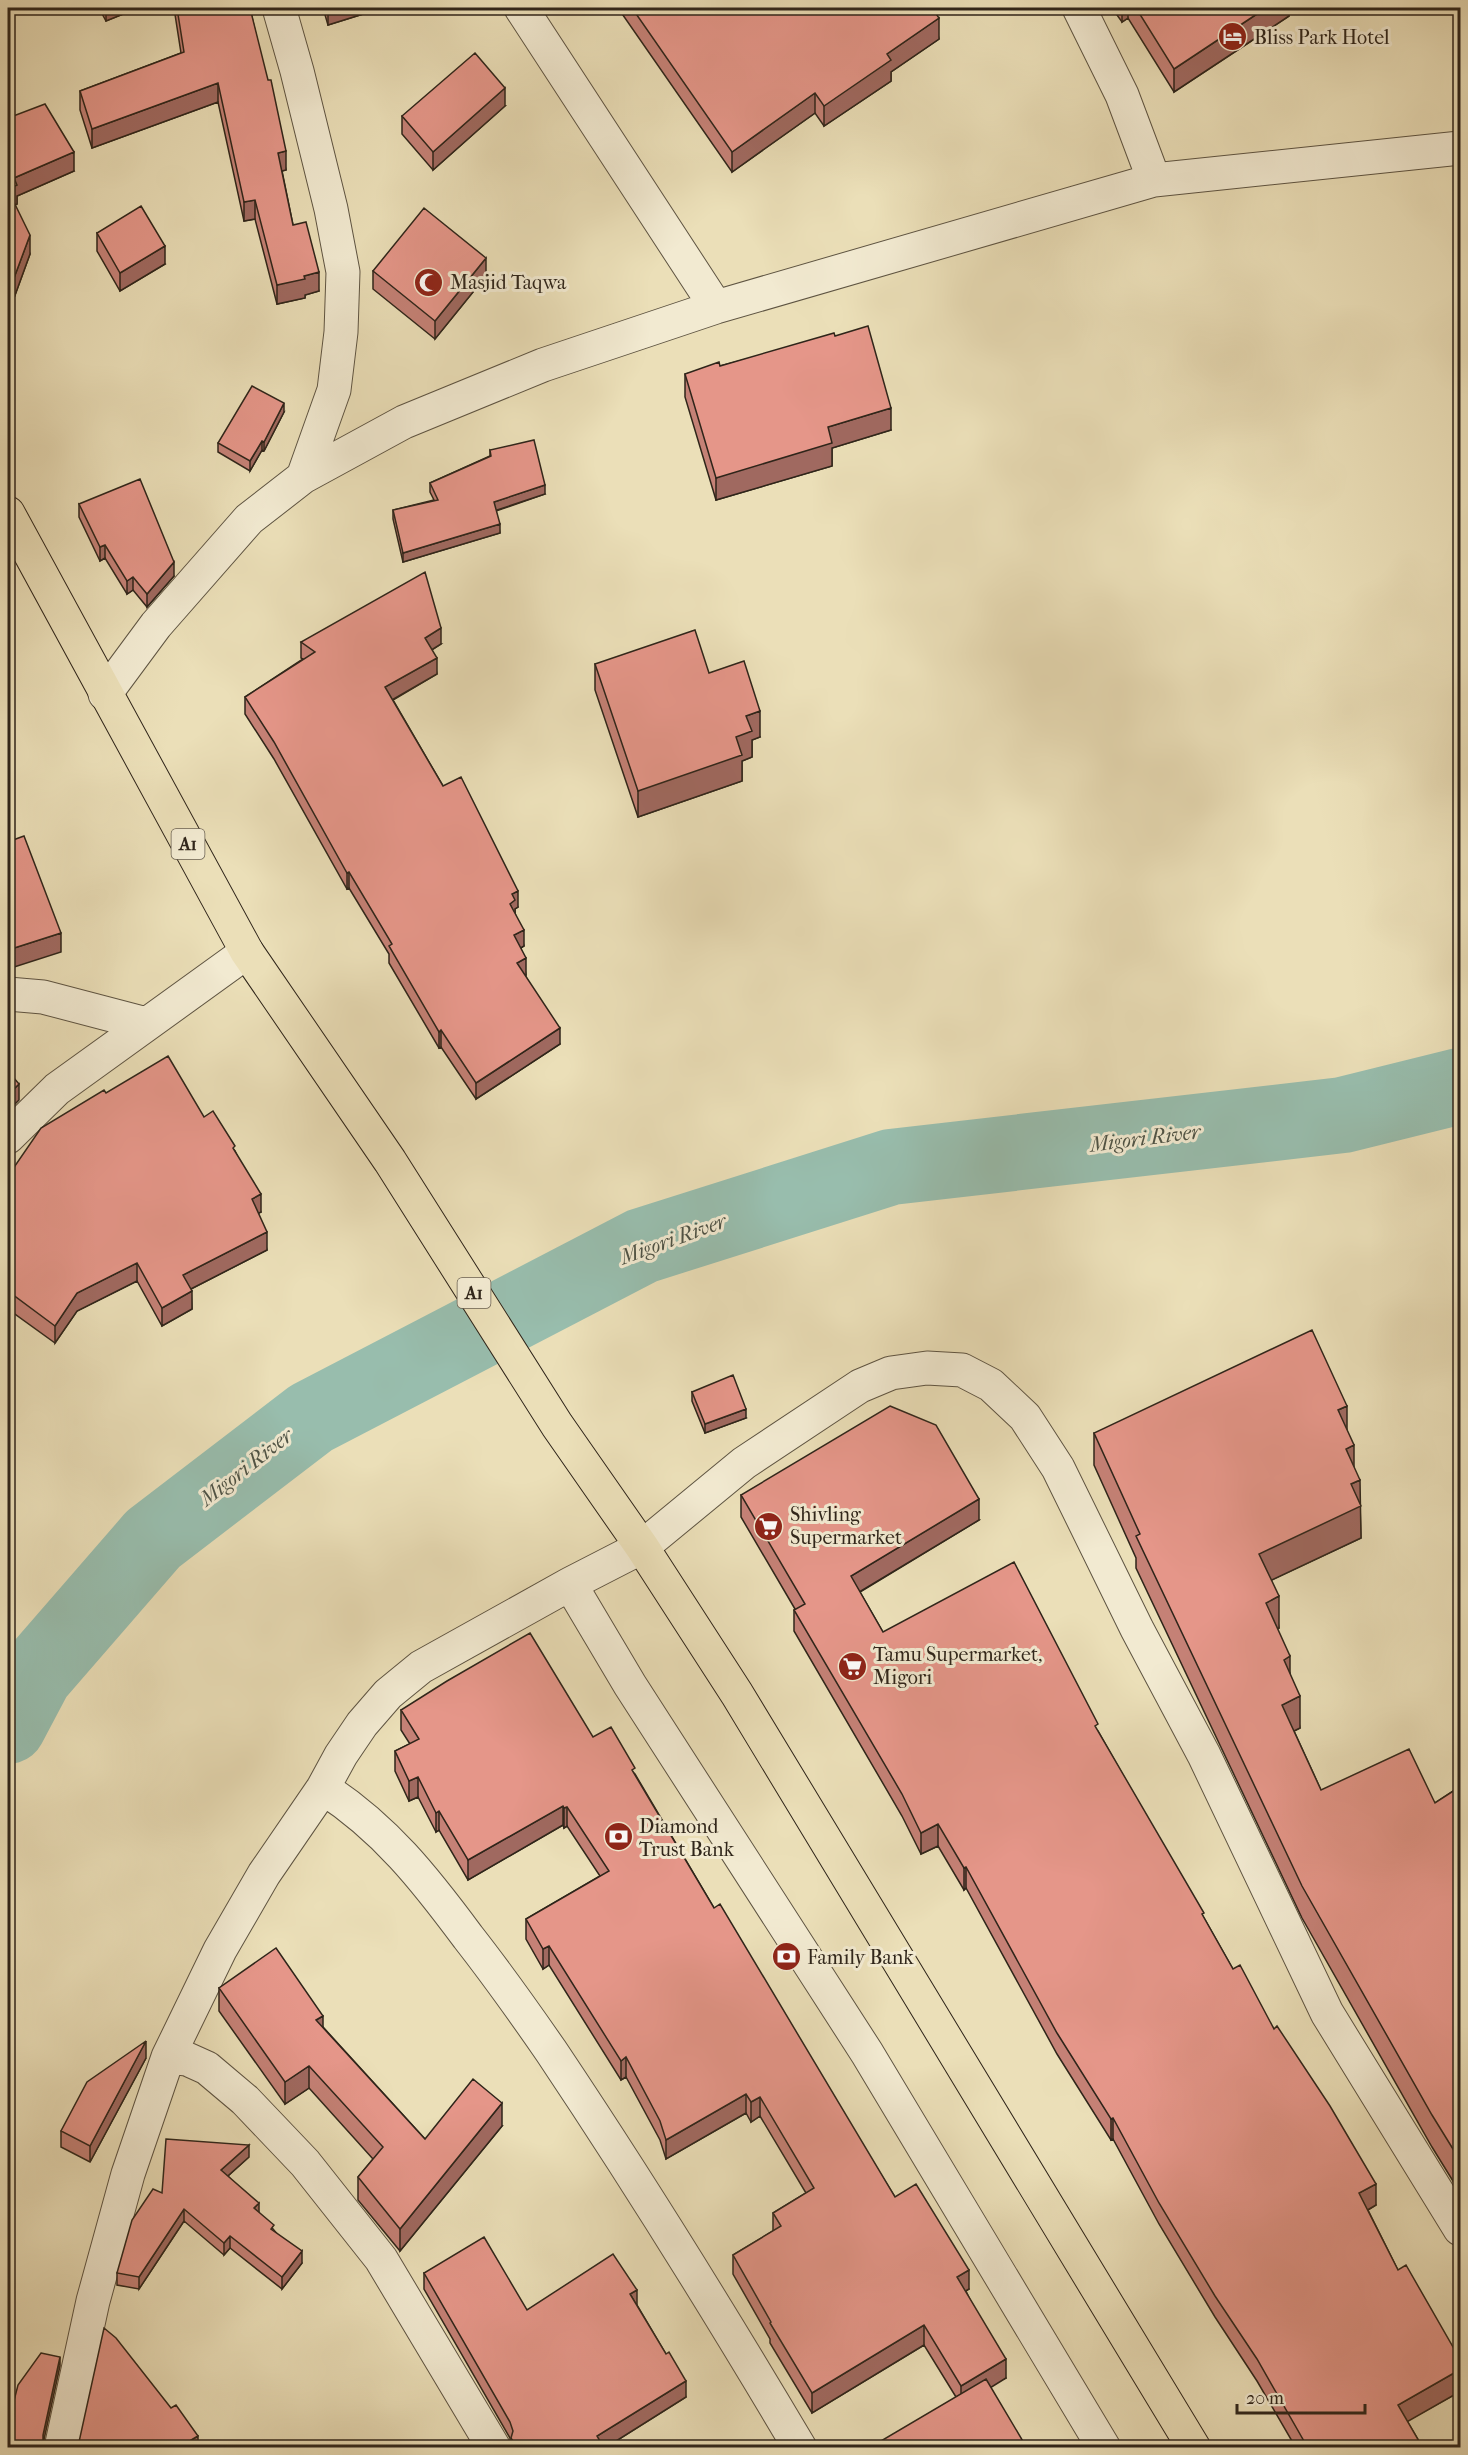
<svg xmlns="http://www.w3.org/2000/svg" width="1468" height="2455" font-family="'IM FELL French Canon',serif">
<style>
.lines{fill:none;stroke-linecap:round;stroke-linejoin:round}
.river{stroke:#98bdad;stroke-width:76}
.street-casing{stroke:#5e5442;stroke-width:35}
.highway-casing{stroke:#2f251a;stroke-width:35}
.street{stroke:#f2ead1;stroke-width:33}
.highway{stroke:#ebdfb8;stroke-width:33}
.wall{fill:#c58176;stroke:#2f251a;stroke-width:1.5}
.shaded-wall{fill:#a06960;stroke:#2f251a;stroke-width:1.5}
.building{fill:#e59689;stroke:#2f251a;stroke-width:1.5}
.labels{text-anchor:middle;stroke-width:6;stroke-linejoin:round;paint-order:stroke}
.shield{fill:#f2ead1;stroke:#6a6051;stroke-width:1.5}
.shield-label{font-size:18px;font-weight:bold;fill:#2f251a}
.poi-label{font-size:20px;fill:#2f251a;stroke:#f2ead1;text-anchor:start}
.water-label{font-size:21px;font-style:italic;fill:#4e5346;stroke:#f2ead1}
</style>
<rect width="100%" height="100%" fill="#ebdfb8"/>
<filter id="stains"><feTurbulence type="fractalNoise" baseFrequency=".00333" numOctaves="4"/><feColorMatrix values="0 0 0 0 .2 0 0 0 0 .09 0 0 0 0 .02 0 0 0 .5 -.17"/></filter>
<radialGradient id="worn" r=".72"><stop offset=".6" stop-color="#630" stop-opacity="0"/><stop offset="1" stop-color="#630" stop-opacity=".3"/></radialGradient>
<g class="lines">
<!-- river -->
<path class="river" d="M8 1726 35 1675 153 1539 311 1418 642 1246 891 1167 1343 1115 1460 1086"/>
<defs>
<path id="street" d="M279 8 297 71 331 209 343 272 341 332 334 390 303 477
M521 8 716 307
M1079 8 1122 95 1154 180
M105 694 156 625 249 519 303 477 404 422 543 365 716 307 1154 180 1460 148
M8 994 43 997 146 1024
M8 1137 57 1089 247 952
M570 1584 630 1685 867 2053 1104 2448
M323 1788C385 1828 425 1879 468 1937 497 1974 524 2012 551 2051 638 2181 720 2313 800 2448
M168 2057 187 2059 207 2068 245 2100 305 2163 381 2259 494 2448
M61 2448 93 2301 128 2174 168 2057 220 1950 264 1874 323 1788 341 1755 362 1724 388 1694 421 1667 570 1584 642 1547 744 1463 860 1386 891 1373 927 1368 962 1370 991 1385 1025 1417 1058 1468 1137 1629 1204 1755 1327 2013 1460 2229"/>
<path id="highway" d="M8 513 247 952 390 1161 557 1425 642 1547 737 1694 1194 2448"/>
</defs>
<!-- street casing -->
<use href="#street" class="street-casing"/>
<!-- highway casing -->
<use href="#highway" class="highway-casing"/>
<!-- street -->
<use href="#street" class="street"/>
<!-- highway -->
<use href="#highway" class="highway"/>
</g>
<!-- wall -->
<path class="wall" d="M99 8H138L106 21Z
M174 8H250L286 170 282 171 293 225 319 291 305 295V298L277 304 255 219 244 221 218 102 92 148 80 110V91L181 53Z
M323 8H380L376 10 328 25Z
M618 8H932L939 39 891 72V81L824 126 815 113 732 172Z
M1112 8H1289V16L1174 92 1128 18 1122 22Z
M505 106 433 170 402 134V116Z
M8 118 74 171 17 196V204L15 205 30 254 14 298 8 283Z
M97 233 165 264 120 291 97 251Z
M373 271 486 276 435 339 373 289Z
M835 336 891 430 832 448V466L716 500 685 397V374L720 366Z
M284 412 264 451 262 450 250 471 218 452V443Z
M490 450 545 494 496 511 500 533 403 562 393 519V510L434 500 430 492V483L490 456Z
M79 504 174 576 147 607 133 590 127 594 105 558 100 561 79 517Z
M301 642 441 644 432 650 437 674 393 700 443 786 518 907 515 909V913L524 946 521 948 526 975H525L560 1044 476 1099 441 1047 439 1048 389 963V954L349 888 347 889 274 759 245 714V697L303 659 301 658Z
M595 664 709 673 760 737 752 740V757L742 761V781L638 817 595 690Z
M106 1093 204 1117 235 1151 261 1212 258 1213 267 1250 191 1289 192 1309 162 1326 137 1281 77 1311 55 1343 8 1309V1176Z
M692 1392 746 1418 705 1433 692 1401Z
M1347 1431 1360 1504 1361 1538 1271 1580 1279 1628 1277 1629 1290 1674 1300 1728 1294 1731 1321 1790 1435 1803 1461 1786V2194L1432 2147 1302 1918 1136 1568V1558L1094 1465V1433Z
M741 1495 979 1520 860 1592 883 1632 1098 1731 1233 1969 1274 2029 1376 2205 1368 2210 1398 2270 1461 2361V2391L1407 2421 1423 2448H1296L1257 2381 1215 2317 1159 2224 1113 2139 1111 2140 1057 2054 966 1888 964 1890 938 1846 921 1854 902 1816 794 1631V1610L795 1609 741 1517Z
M401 1710 593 1737 635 1774 714 1908 895 2197 969 2289 966 2291 1006 2378 956 2397 924 2345 812 2413 770 2343V2339L733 2274V2255L773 2231V2213L806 2193 760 2116 751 2122 746 2113 666 2159 660 2140 626 2077 621 2080 549 1965 543 1969 526 1939V1919L600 1876 567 1826 564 1828 563 1825 468 1880 439 1830 436 1832 418 1797 409 1801 395 1771V1751L410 1744 401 1730Z
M219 1988 323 2027 425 2139 502 2126 400 2251 358 2200V2177L373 2159 309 2088 285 2104 219 2011Z
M146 2058 90 2162 61 2147V2131Z
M249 2157 228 2176 302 2263 282 2289 230 2248 224 2255 184 2221 139 2289 117 2285V2273L162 2193Z
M424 2273 527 2310 637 2305 666 2354 686 2397 605 2448H511L510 2438 424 2289Z"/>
<!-- shaded-wall -->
<path class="shaded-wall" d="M106 8H138L106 21Z
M328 8H380L376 10 328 25Z
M1122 8H1128V18L1122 22Z
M1266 8H1289V16L1174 92V69Z
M939 18V39L891 72V81L824 126V106L887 54Z
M218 83V102L92 148V129Z
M505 88V106L433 170V152Z
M815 93V113L732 172V152Z
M286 151V170L278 172V153Z
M74 152V171L17 196V204L8 208V189L14 178Z
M255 200V219L244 221V202Z
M30 235V254L14 298V278Z
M165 246V264L120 291V273Z
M486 258V276L435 339V321Z
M319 272V291L305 295V298L277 304V285L304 276Z
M284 403V412L264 451V442Z
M891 408V430L832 448V466L716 500V478L828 427Z
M262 441V450L250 471V461Z
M545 485V494L494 511V502Z
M500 524V533L403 562V553Z
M105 545V558L100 561V547Z
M174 562V576L147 607V594Z
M133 577V590L127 594V581Z
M441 628V644L425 654V638Z
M437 658V674L385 704V687Z
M760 711V737L752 740V757L742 761V781L638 817V791L736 737 746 716Z
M349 872V888L347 889V873Z
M518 891V907L515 909V916L510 904 512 894Z
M524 930V946L514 952V935Z
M61 933V952L8 969V950Z
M526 958V975L517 979V963Z
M560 1028V1044L476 1099V1083Z
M441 1030V1047L439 1048V1032Z
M19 1084V1100L8 1111V1095Z
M261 1194V1212L252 1217V1199Z
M267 1232V1250L183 1293V1275Z
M137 1263V1281L77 1311 55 1343V1326L77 1293Z
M192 1291V1309L162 1326V1308Z
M11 1373V1389L8 1396V1380Z
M1347 1406V1438L1338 1410Z
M746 1409V1418L705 1433V1424Z
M1354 1445V1477L1346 1449Z
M1360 1480 1361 1538 1259 1586V1554L1351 1484Z
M979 1499V1520L851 1597V1576Z
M1279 1596V1628L1266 1635V1603Z
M1290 1656V1688L1284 1660Z
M1300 1696V1728L1282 1737V1705Z
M418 1777V1797L409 1801V1781Z
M563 1806V1825L468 1880V1860Z
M567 1807V1826L564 1828V1808Z
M439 1811V1830L436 1832V1813Z
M938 1824V1846L921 1854V1833Z
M966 1867V1888L964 1890V1868Z
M549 1946V1965L543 1969V1949Z
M323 2016V2038L316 2020Z
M146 2041V2058L90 2162V2146Z
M626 2057V2077L621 2080V2061Z
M309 2066V2088L285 2104V2082Z
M746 2094V2113L666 2159V2140Z
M760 2097V2116L751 2122V2102Z
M502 2103V2126L400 2251V2229Z
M1113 2118V2139L1111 2140V2119Z
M249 2145V2157L221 2182V2170Z
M1376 2184V2205L1359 2215V2193Z
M259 2203V2215L254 2208Z
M184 2209V2221L139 2289V2277Z
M230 2236V2248L224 2255V2243Z
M302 2251V2263L282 2289V2277Z
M969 2270V2289L957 2296V2277Z
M637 2290V2306L630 2294Z
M924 2325V2345L812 2413V2393Z
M60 2357V2366L43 2444V2435Z
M1006 2359V2378L961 2406V2386Z
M1461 2369V2391L1398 2427V2405Z
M686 2381V2397L605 2448H597V2436Z
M198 2436V2446L196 2448 191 2440Z"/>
<!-- building -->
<path class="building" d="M177 8H250L268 80H271L286 151 278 153 293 225 306 222 319 272 304 276 305 279 277 285 255 200 244 202 218 83 92 129 80 91 184 52Z
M632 8H932L939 18 887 54 891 60 824 106 815 93 732 152Z
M1136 8H1266L1174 69Z
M475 53 505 88 433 152 402 116Z
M45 104 74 152 14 178 17 185 8 189V118Z
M8 190 30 235 14 278 8 264Z
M141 206 165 246 120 273 97 233Z
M424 208 486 258 435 321 373 271Z
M868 326 891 408 828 427 832 443 716 478 685 374 719 362 720 366 834 333 835 336Z
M252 386 284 403 264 442 262 441 250 461 218 443Z
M534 440 545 485 494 502 500 524 403 553 393 510 438 500 430 483 491 456 490 450Z
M140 479 174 562 147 594 133 577 127 581 105 545 100 547 79 504Z
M425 572 441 628 425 638 437 658 385 687 443 786 461 777 518 891 512 894 515 900 510 904 524 930 514 935 526 958 517 963 560 1028 476 1083 441 1030 439 1032 389 946 392 944 349 872 347 873 274 742 245 697 315 652 301 642Z
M695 630 709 673 744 661 760 711 746 716 752 731 736 737 742 755 638 791 595 664Z
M8 829 13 840 24 836 61 933 8 950Z
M168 1056 204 1117 213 1111 235 1146 233 1148 261 1194 252 1199 267 1232 183 1275 192 1291 162 1308 137 1263 77 1293 55 1326 8 1291V1176L41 1128 104 1090 106 1093Z
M8 1071 19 1084 8 1095Z
M1312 1330 1347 1406 1338 1410 1354 1445 1346 1449 1360 1480 1351 1484 1361 1506 1259 1554 1279 1596 1266 1603 1290 1656 1284 1660 1300 1696 1282 1705 1321 1790 1409 1749 1435 1803 1461 1786V2162L1432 2115 1302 1886 1136 1536 1140 1534 1094 1433Z
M8 1371 11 1373 8 1380Z
M733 1375 746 1409 705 1424 692 1392Z
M890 1406 936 1425 979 1499 851 1576 883 1632 1014 1562 1098 1724 1095 1726 1204 1913 1202 1914 1233 1969 1240 1965 1274 2029 1277 2026 1330 2106 1376 2184 1359 2193 1398 2270 1406 2265 1461 2361V2369L1398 2405 1423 2448H1308L1257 2359 1215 2296 1159 2203 1113 2118 1111 2119 1057 2033 966 1867 964 1868 938 1824 921 1833 902 1794 794 1610 805 1604 741 1495Z
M530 1633 593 1737 611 1727 635 1768 632 1770 714 1908 720 1904 895 2197 916 2184 969 2270 957 2277 1006 2359 961 2386 924 2325 812 2393 770 2323 771 2322 733 2255 781 2226 773 2213 814 2188 760 2097 751 2102 746 2094 666 2140 660 2121 626 2057 621 2061 549 1946 543 1949 526 1919 609 1871 567 1807 564 1808 563 1806 468 1860 439 1811 436 1813 418 1777 409 1781 395 1751 419 1739 401 1710 447 1681Z
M276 1948 323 2016 316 2020 425 2139 473 2079 502 2103 400 2229 358 2177 383 2147 309 2066 285 2082 219 1988Z
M146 2041 90 2146 61 2131 87 2082Z
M166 2139 249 2145 221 2170 259 2203 254 2208 274 2225 271 2229 302 2251 282 2277 230 2236 224 2243 184 2209 139 2277 117 2273 132 2220 153 2189 162 2193Z
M484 2237 527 2310 613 2254 637 2290 630 2294 666 2354 669 2352 686 2381 597 2436 604 2448H517L511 2438 513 2431 510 2422 424 2273Z
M104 2328 116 2338 171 2408 176 2405 198 2436 191 2440 196 2448H76L79 2442Z
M41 2353 60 2357 43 2435V2445L45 2448H8V2424L18 2385Z
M986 2379 1027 2448H869Z"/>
<!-- icons -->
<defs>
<symbol id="hotel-disc" viewBox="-11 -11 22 22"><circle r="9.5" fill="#8f2418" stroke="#f2ead1"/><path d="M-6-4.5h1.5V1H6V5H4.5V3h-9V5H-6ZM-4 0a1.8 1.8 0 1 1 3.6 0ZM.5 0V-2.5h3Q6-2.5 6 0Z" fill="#fff"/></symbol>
<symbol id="mosque-disc" viewBox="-11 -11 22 22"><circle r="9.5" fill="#8f2418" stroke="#f2ead1"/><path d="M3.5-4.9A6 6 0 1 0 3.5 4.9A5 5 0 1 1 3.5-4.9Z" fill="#fff"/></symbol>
<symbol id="supermarket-disc" viewBox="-11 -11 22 22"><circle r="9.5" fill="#8f2418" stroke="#f2ead1"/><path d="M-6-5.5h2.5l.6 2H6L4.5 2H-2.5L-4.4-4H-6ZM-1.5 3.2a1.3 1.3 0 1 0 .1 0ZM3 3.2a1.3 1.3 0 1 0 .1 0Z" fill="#fff"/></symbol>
<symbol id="bank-disc" viewBox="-11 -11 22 22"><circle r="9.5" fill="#8f2418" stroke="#f2ead1"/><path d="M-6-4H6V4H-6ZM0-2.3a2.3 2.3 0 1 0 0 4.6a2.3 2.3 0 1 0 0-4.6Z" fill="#fff"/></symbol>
</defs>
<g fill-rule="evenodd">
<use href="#hotel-disc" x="1216" y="20" width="33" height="33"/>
<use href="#mosque-disc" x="412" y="266" width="33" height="33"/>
<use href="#supermarket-disc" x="752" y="1510" width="33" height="33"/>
<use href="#supermarket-disc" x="836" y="1650" width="33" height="33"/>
<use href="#bank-disc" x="602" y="1820" width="33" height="33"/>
<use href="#bank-disc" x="770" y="1940" width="33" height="33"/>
</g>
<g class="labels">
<!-- shield labels -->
<g class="shield">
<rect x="171.5" y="829" width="33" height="30" rx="4.5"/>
<rect x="457.5" y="1278" width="33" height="30" rx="4.5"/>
</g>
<g class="shield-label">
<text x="188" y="850">A1</text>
<text x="474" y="1299">A1</text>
</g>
<!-- poi labels -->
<g class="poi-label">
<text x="1254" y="44">Bliss Park Hotel</text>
<text x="450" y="289">Masjid Taqwa</text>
<text x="790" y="1521">Shivling<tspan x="790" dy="23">Supermarket</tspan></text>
<text x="873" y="1661">Tamu Supermarket,<tspan x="873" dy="23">Migori</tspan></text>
<text x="639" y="1833">Diamond<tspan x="639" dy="23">Trust Bank</tspan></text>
<text x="807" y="1964">Family Bank</text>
</g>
<!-- water labels -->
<g class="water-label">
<text transform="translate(1145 1138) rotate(-7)" y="7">Migori River</text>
<text transform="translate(673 1239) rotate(-20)" y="7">Migori River</text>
<text transform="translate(246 1467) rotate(-38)" y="7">Migori River</text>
</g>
</g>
<!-- margin -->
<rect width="1468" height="2455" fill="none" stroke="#ebdfb8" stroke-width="30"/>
<rect x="9" y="9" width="1450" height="2437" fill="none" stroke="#2f251a" stroke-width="3"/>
<rect x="15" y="15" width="1438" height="2425" fill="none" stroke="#2f251a" stroke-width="1.5"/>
<!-- scale -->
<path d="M1237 2404v9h128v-9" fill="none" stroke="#2f251a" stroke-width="3"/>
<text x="1246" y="2404" font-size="18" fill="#2f251a" stroke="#f2ead1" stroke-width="4.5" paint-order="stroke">20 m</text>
<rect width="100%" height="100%" filter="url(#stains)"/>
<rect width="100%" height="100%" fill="url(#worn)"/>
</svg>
